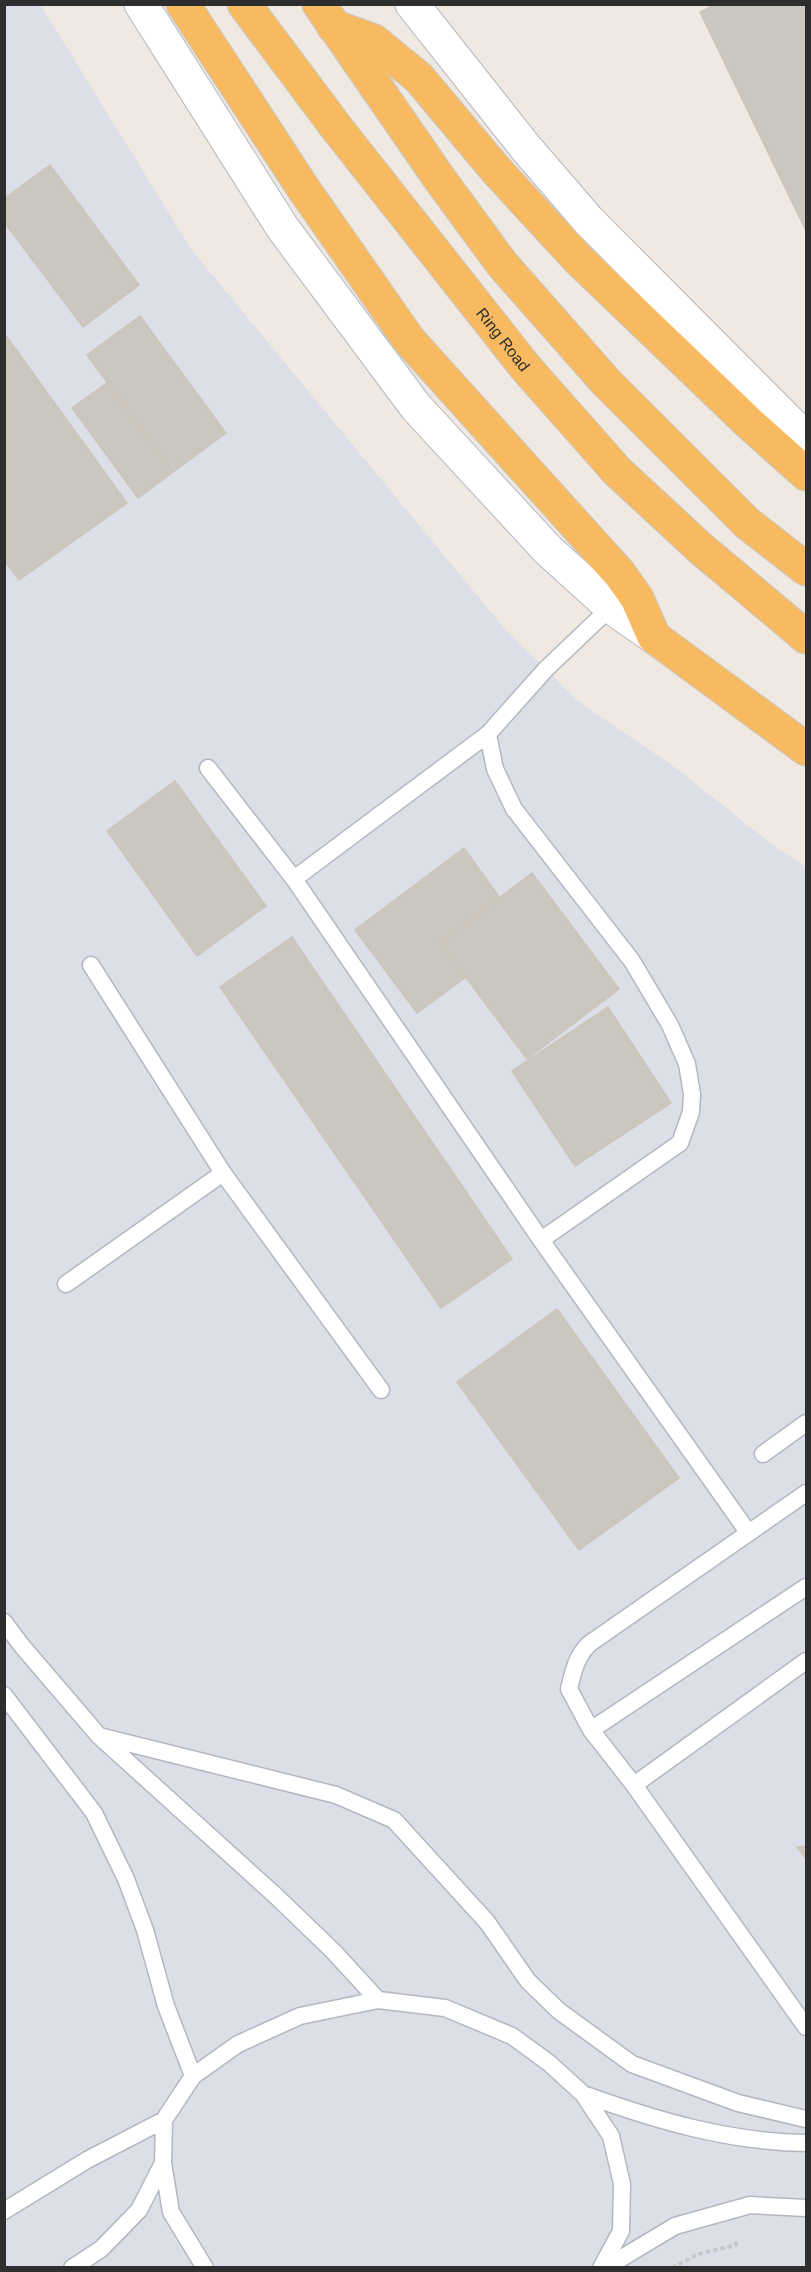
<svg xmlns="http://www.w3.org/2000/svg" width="811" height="2272" font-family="Helvetica,sans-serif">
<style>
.airport{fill:#dcdee8}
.building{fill:#cbc7bf;stroke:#cbc5ba;stroke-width:1.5}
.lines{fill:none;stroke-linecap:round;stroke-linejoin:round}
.service-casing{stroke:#b4b7c1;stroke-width:19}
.tertiary-casing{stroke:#b4b7c1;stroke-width:35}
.trunk-casing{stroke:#c9c9c9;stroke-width:35}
.path{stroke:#c9c9c9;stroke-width:4;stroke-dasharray:4.5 3;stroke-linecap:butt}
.service{stroke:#fff;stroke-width:16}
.tertiary{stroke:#fff;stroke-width:33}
.trunk{stroke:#f8ba60;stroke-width:33}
.labels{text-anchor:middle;stroke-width:4.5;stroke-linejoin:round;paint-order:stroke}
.street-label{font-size:16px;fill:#2e2e2e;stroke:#fff}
</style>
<rect width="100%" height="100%" fill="#efe9e1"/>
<!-- airport -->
<path class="airport" d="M40 4 191 249 504 628 579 702 672 765 769 842 806 867V2267L5 2268 4 5Z"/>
<!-- building -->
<path class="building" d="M716 4H806V231L700 12Z
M50 165 139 285 83 327 4 222V199Z
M140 316 226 433 173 472 87 355Z
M4 333 127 503 19 580 4 560Z
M107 383 173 472 138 498 72 408Z
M175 781 266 906 197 956 107 831Z
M464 848 500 898 440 943 466 977 417 1013 355 930Z
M532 873 619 989 527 1059 440 943Z
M292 937 512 1259 441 1308 220 987Z
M608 1007 671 1103 575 1166 512 1071Z
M557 1309 679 1478 579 1550 457 1382Z
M806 1846V1859L797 1847Z"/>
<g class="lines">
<defs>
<path id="service" d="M488 734 495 769 514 809 632 961 670 1025 687 1064 692 1094 691 1112 680 1143 541 1240
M208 768 294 879 541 1240 748 1532
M294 879 488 734 546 669 611 607
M91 965 223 1173 381 1390
M66 1284 223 1173
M763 1454 806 1423
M806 1493 589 1644C576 1657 573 1672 569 1689L591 1730 634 1785 806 2027
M4 1622 22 1646 99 1736 277 1897 334 1952 378 2000
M4 1695 94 1813 126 1879 145 1930 166 2006 193 2076
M591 1730 806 1587
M99 1736 336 1795 394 1820 487 1922 528 1981 559 2011 632 2064 738 2103 806 2119
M634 1785 806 1661
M583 2094C655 2120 728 2142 806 2143
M4 2211 87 2160 164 2120
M72 2268 101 2249 139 2210 163 2163
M205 2268 171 2212 163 2163 164 2120 193 2076 238 2044 300 2016 378 2000 445 2008 512 2036 549 2063 583 2094 611 2136 622 2184 621 2231 601 2268
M605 2268 675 2226 750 2205 806 2208"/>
<path id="tertiary" d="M141 4 282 227 416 407 548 550 611 607 654 637
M412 4 526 148 589 221 806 439"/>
<g id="trunk">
<path d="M183 4 303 188 409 340 620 574 637 598 654 637 806 749"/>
<path id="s1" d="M244 4 336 127 526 368 617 471 699 547 806 637"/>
<path d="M319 4 439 178 502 264 606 382 747 523 806 569"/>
<path d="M333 26 374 41 419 78 496 170 577 258 750 424 806 474"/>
</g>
</defs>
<!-- service casing -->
<use href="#service" class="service-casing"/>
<!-- tertiary casing -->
<use href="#tertiary" class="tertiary-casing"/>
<!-- trunk casing -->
<use href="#trunk" class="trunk-casing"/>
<!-- path -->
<path class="path" d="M672 2268 698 2254 736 2245V2239"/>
<!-- service -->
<use href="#service" class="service"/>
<!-- tertiary -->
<use href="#tertiary" class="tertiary"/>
<!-- trunk -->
<use href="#trunk" class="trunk"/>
</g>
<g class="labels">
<!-- street labels -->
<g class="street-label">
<text dy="6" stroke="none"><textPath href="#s1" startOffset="424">Ring Road</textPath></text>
</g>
</g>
<!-- border -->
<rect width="811" height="2272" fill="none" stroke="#2e2e2e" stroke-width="12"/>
</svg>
